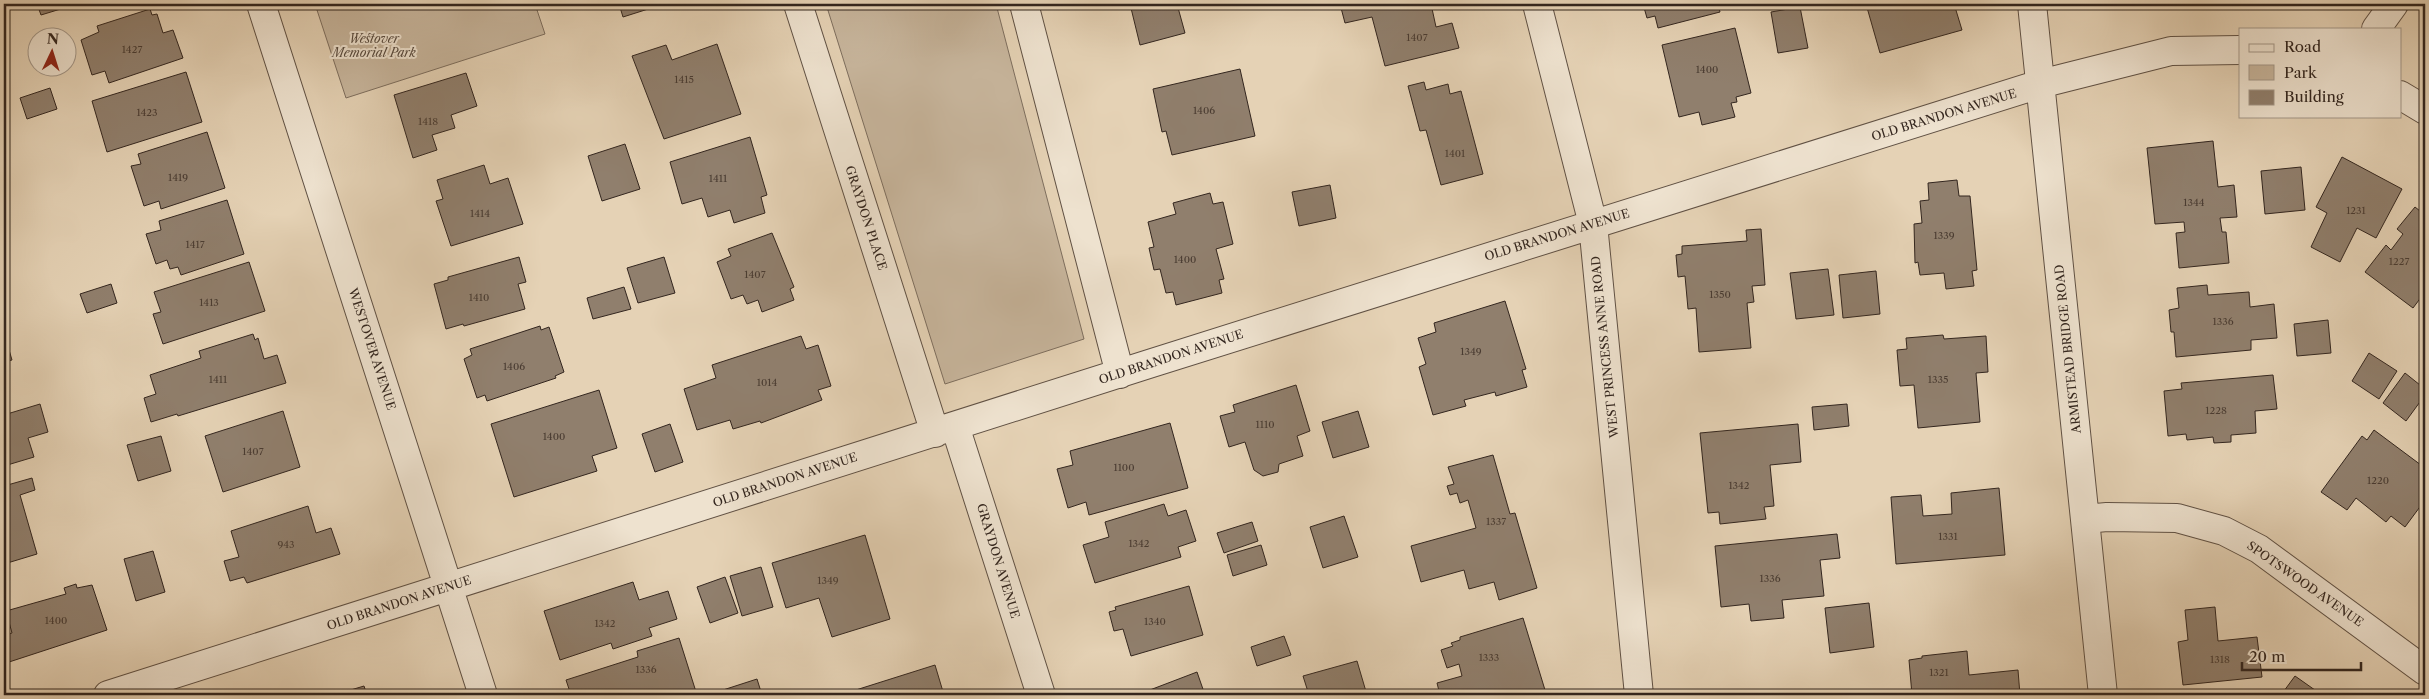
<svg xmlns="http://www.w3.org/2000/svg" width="2429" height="699" font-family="'Libre Caslon Text',serif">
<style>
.green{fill:#c7b59c;stroke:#7d6e5e}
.building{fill:#907f6d;stroke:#33261f}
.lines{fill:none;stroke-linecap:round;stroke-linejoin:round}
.minor-casing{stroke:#605144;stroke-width:30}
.minor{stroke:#eee2cf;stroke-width:28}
.labels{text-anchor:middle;stroke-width:4;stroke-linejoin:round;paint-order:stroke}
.number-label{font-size:10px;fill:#4a3c32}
.park-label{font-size:12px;font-style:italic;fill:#584a3e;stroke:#eee2cf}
.street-label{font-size:12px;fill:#33261f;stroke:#eee2cf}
</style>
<rect width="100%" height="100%" fill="#e5d2b5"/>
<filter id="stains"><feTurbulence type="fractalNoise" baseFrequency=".004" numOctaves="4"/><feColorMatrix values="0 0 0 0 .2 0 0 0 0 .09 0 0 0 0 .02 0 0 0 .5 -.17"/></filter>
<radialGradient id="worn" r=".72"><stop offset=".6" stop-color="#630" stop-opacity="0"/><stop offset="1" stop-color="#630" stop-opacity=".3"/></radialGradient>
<!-- green -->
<path class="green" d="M315 4H535L545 34 346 98Z
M826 4H996L1084 339 945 384Z"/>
<!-- building -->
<path class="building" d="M37 4H77L41 15Z
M619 4H664L623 17Z
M1130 4H1177L1185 33 1140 45Z
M1340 4H1431L1436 27 1452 23 1459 48 1385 66 1372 17 1345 23Z
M1643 4H1718L1720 12 1658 28 1655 16 1647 18Z
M1866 4H1963L1955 7 1962 30 1880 53Z
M1800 7 1808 48 1778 53 1771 12Z
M150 9 152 15 157 14 163 33 173 30 183 58 109 83 105 71 92 75 81 40 99 32 97 26Z
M1735 28 1751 93 1736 97 1737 102 1731 103 1735 117 1702 125 1699 112 1679 117 1662 45Z
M717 44 741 114 664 139 632 56 666 45 672 60Z
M1240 69 1255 136 1172 155 1166 131 1162 132 1153 89Z
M186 72 202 122 107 152 92 101Z
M466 73 477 106 451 115 455 128 432 135 437 150 413 158 394 95Z
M1424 82 1426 90 1448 84 1450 94 1461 91 1483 174 1441 185 1426 130 1420 131 1408 86Z
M50 88 57 109 27 119 20 98Z
M207 132 225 188 161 209 159 201 144 206 131 166 141 164 138 154Z
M750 137 767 195 761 197 765 213 734 223 730 210 708 217 702 198 682 204 670 162Z
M2213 141 2218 187 2234 185 2237 217 2220 218 2222 232H2226L2229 263 2179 268 2176 233 2185 232 2184 222 2155 224 2147 148Z
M625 144 640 189 602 201 588 156Z
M2342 157 2402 189 2376 238 2357 228 2340 262 2311 247 2327 213 2316 207Z
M484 165 490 184 508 178 523 224 451 246 436 201 443 199 437 180Z
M2301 167 2305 210 2265 214 2261 171Z
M1957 180 1959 196H1970L1977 270 1972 271 1974 286 1946 289 1944 273 1920 275 1918 262 1915 263 1914 224 1922 223 1920 201 1929 200 1928 183Z
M1330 185 1336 218 1299 226 1292 192Z
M1210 193 1213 204 1223 202 1233 244 1216 249 1224 279 1219 280 1222 293 1176 305 1173 292 1166 293 1160 269 1154 270 1149 248 1154 247 1148 222 1176 214 1173 203Z
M227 200 244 254 181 275 178 267 170 269 167 260 156 264 146 234 161 230 159 221Z
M2415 207 2425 215V292L2413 308 2365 272 2386 245 2391 250 2403 234 2397 229Z
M1761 229 1765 285 1752 286 1754 302 1747 303 1751 348 1699 352 1696 308 1688 309 1685 276 1678 277 1676 255 1682 254V246L1747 241 1746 230Z
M772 233 794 287 790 289 794 300 762 312 758 300 747 304 743 295 731 299 717 262 731 256 728 249Z
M519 257 526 282 518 284 525 309 464 326 463 324 446 329 434 284 448 280V277Z
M664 257 675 293 638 303 627 268Z
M249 262 265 311 163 344 153 314 161 312 154 292Z
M1828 269 1834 315 1796 319 1790 273Z
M1876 271 1880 314 1843 318 1839 275Z
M111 284 117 303 87 313 80 294Z
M2207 285 2208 295 2249 292 2250 307 2274 304 2277 338 2251 340V350L2176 357 2174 332H2171L2169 310 2179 308 2177 288Z
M624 287 631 309 593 319 587 298Z
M1505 301 1526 369 1522 370 1527 387 1496 396 1495 392 1464 400 1466 406 1433 415 1419 367 1426 364 1418 338 1436 332 1434 323Z
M2328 320 2331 353 2297 356 2294 324Z
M540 326 541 330 549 327 564 372 555 376 556 378 487 401 485 395 477 398 464 359 472 355 470 349Z
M4 333 12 360 4 362Z
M253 334 255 340 258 338 264 359 277 355 286 383 178 416 177 414 151 422 144 398 156 394 150 375 201 358 199 351Z
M1943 335 1944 339 1986 336 1988 372 1976 373 1980 422 1918 428 1914 385 1900 386 1897 350 1907 349 1906 338Z
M801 336 806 349 818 345 831 386 818 390 822 400 761 423 760 421 733 429 730 420 697 430 684 389 716 378 712 365Z
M2369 353 2397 371 2379 399 2352 381Z
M2405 373 2425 389V395L2406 421 2383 403Z
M2273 375 2277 409 2255 411 2256 433 2231 435V442L2214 443 2213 437 2187 440 2186 434 2168 436 2164 391 2182 389 2181 383Z
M1296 385 1310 431 1297 436 1303 456 1279 464 1278 472 1263 476 1254 470 1245 442 1229 447 1220 416 1235 412 1233 405Z
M599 390 617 448 592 456 597 471 514 497 491 424Z
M40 404 48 432 28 438 34 457 4 466V405L7 414Z
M1847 404 1849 426 1814 430 1812 407Z
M283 411 300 467 223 492 205 436Z
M1358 411 1369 447 1333 458 1322 422Z
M1170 423 1188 488 1089 515 1086 502 1068 508 1057 469 1073 465 1070 451Z
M670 424 683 462 655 472 642 434Z
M1798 424 1801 462 1770 465 1774 506 1764 507 1766 519 1720 524 1719 512 1708 513 1700 433Z
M2374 430 2425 468V500L2405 527 2391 516 2386 522 2356 498 2347 510 2321 492 2362 436 2367 440Z
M161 436 171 471 138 481 127 445Z
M1493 455 1510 514 1515 513 1537 588 1499 600 1494 582 1469 589 1464 570 1421 582 1411 546 1476 528 1468 500 1460 503 1457 493 1450 495 1447 486 1454 484 1448 467Z
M32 478 35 490 20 495 37 554 4 564V486Z
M1999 488 2005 555 1896 564 1891 497 1921 495 1923 516 1952 514 1951 493Z
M1164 504 1168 516 1186 510 1196 541 1178 547 1181 557 1095 583 1083 545 1109 537 1105 522Z
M308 506 316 533 331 528 340 554 247 583 244 577 230 581 224 561 239 557 231 531Z
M1344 516 1358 557 1323 568 1310 527Z
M1252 522 1258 541 1224 553 1217 533Z
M1837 534 1840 558 1820 560 1824 596 1782 600 1784 618 1751 621 1749 604 1721 607 1715 546Z
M865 535 890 619 832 637 819 598 786 608 772 563Z
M1261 545 1267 565 1233 576 1227 555Z
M153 551 165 592 136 601 124 559Z
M761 567 773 607 742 616 730 576Z
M725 577 738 613 710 623 697 587Z
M633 582 639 600 668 591 677 619 649 628 652 636 613 649 611 643 560 660 544 611Z
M76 584 77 588 92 585 107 630 6 663 4 635 12 633 6 611 66 594 64 588Z
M1189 586 1203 635 1131 656 1123 629 1114 631 1109 612 1116 610 1115 607Z
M1869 603 1874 647 1830 653 1825 608Z
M2215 607 2218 641 2257 637 2262 677 2183 685 2178 642 2188 640 2185 610Z
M1523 618 1545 690 1526 695H1440L1437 683 1462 676 1459 664 1447 668 1441 650 1453 646 1451 643 1460 640V637Z
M1284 636 1291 655 1257 666 1251 647Z
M679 638 697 695H571L566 680 638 657 637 651Z
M1967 651 1969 675 2018 670 2020 695H1912L1909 660 1922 658V656Z
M1357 661 1367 695H1309L1303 676Z
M935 665 944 695H840Z
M1197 672 1205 695H1143L1142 693Z
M2295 676 2322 695H2281Z
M757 679 762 695H725L723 690Z
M364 686 367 695 380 690 381 695H334Z"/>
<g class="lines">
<defs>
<path id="minor" d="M261 4 483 695
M798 4 935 433
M1024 4 1120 374
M1537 4 1593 224 1639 695
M2032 4 2103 695
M2376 29 2394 4
M2400 95 2425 110
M955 426 1041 695
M2085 519 2107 517 2177 518 2224 531 2259 549 2425 671
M108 695 1152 363 2040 84 2171 51 2240 50"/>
</defs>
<!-- minor casing -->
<use href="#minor" class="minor-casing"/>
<!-- minor -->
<use href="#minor" class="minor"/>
</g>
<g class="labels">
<!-- number labels -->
<g class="number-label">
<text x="1417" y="41">1407</text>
<text x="132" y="53">1427</text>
<text x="1707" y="73">1400</text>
<text x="684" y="83">1415</text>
<text x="1204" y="114">1406</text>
<text x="147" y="116">1423</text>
<text x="428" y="125">1418</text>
<text x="1455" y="157">1401</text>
<text x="178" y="181">1419</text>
<text x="718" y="182">1411</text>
<text x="2194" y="206">1344</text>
<text x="2356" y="214">1231</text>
<text x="480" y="217">1414</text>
<text x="1944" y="239">1339</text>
<text x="195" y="248">1417</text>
<text x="1185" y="263">1400</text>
<text x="2399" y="265">1227</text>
<text x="755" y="278">1407</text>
<text x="1720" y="298">1350</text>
<text x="479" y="301">1410</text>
<text x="209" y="306">1413</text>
<text x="2223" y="325">1336</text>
<text x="1471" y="355">1349</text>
<text x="514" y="370">1406</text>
<text x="218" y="383">1411</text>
<text x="1938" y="383">1335</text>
<text x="767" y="386">1014</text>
<text x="2216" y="414">1228</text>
<text x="1265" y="428">1110</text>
<text x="554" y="440">1400</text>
<text x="253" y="455">1407</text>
<text x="1124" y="471">1100</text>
<text x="2378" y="484">1220</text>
<text x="1739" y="489">1342</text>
<text x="1496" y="525">1337</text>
<text x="1948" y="540">1331</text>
<text x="1139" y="547">1342</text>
<text x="286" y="548">943</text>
<text x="1770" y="582">1336</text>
<text x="828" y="584">1349</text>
<text x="56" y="624">1400</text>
<text x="1155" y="625">1340</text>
<text x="605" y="627">1342</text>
<text x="1489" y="661">1333</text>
<text x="2220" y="663">1318</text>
<text x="646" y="673">1336</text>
<text x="1939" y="676">1321</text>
</g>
<!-- park labels -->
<g class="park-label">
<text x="374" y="43">Westover<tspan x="374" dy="14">Memorial Park</tspan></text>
</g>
<!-- street labels -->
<g class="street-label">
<text transform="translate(1944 115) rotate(-17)" y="4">OLD BRANDON AVENUE</text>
<text transform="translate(866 218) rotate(72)" y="4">GRAYDON PLACE</text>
<text transform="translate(1557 235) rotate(-17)" y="4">OLD BRANDON AVENUE</text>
<text transform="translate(1605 347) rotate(-96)" y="4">WEST PRINCESS ANNE ROAD</text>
<text transform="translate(372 349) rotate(72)" y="4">WESTOVER AVENUE</text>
<text transform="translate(2068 349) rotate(-96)" y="4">ARMISTEAD BRIDGE ROAD</text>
<text transform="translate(1171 357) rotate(-18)" y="4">OLD BRANDON AVENUE</text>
<text transform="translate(785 480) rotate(-18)" y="4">OLD BRANDON AVENUE</text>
<text transform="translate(998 561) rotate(73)" y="4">GRAYDON AVENUE</text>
<text transform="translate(2305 584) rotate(35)" y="4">SPOTSWOOD AVENUE</text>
<text transform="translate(399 603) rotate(-18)" y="4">OLD BRANDON AVENUE</text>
</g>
</g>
<!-- margin -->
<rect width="2429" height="699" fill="none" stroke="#e5d2b5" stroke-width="20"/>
<rect x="5" y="5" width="2419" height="689" fill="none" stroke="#33261f" stroke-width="2.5"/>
<rect x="10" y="10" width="2409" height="679" fill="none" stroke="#33261f"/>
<!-- legend -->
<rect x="2239" y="28" width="162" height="90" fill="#eee2cf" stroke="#a39789"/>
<rect x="2249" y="44" width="25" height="8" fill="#eee2cf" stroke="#a39789"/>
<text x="2284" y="52" font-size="15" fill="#33261f">Road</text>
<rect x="2249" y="65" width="25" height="15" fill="#c7b59c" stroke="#a39789"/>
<text x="2284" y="78" font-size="15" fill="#33261f">Park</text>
<rect x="2249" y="90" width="25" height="15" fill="#907f6d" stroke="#a39789"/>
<text x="2284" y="102" font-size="15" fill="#33261f">Building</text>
<!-- north arrow -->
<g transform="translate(52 52) rotate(4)"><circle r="24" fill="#eee2cf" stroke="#a39789"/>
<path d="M0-4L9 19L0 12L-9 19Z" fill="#8f2418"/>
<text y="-8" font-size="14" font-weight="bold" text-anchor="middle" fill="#33261f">N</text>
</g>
<!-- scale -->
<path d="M2242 662v8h119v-8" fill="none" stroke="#33261f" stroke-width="2.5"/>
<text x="2249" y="662" font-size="15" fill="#33261f" stroke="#eee2cf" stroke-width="4" paint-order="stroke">20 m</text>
<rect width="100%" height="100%" filter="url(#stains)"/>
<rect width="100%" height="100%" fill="url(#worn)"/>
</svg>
